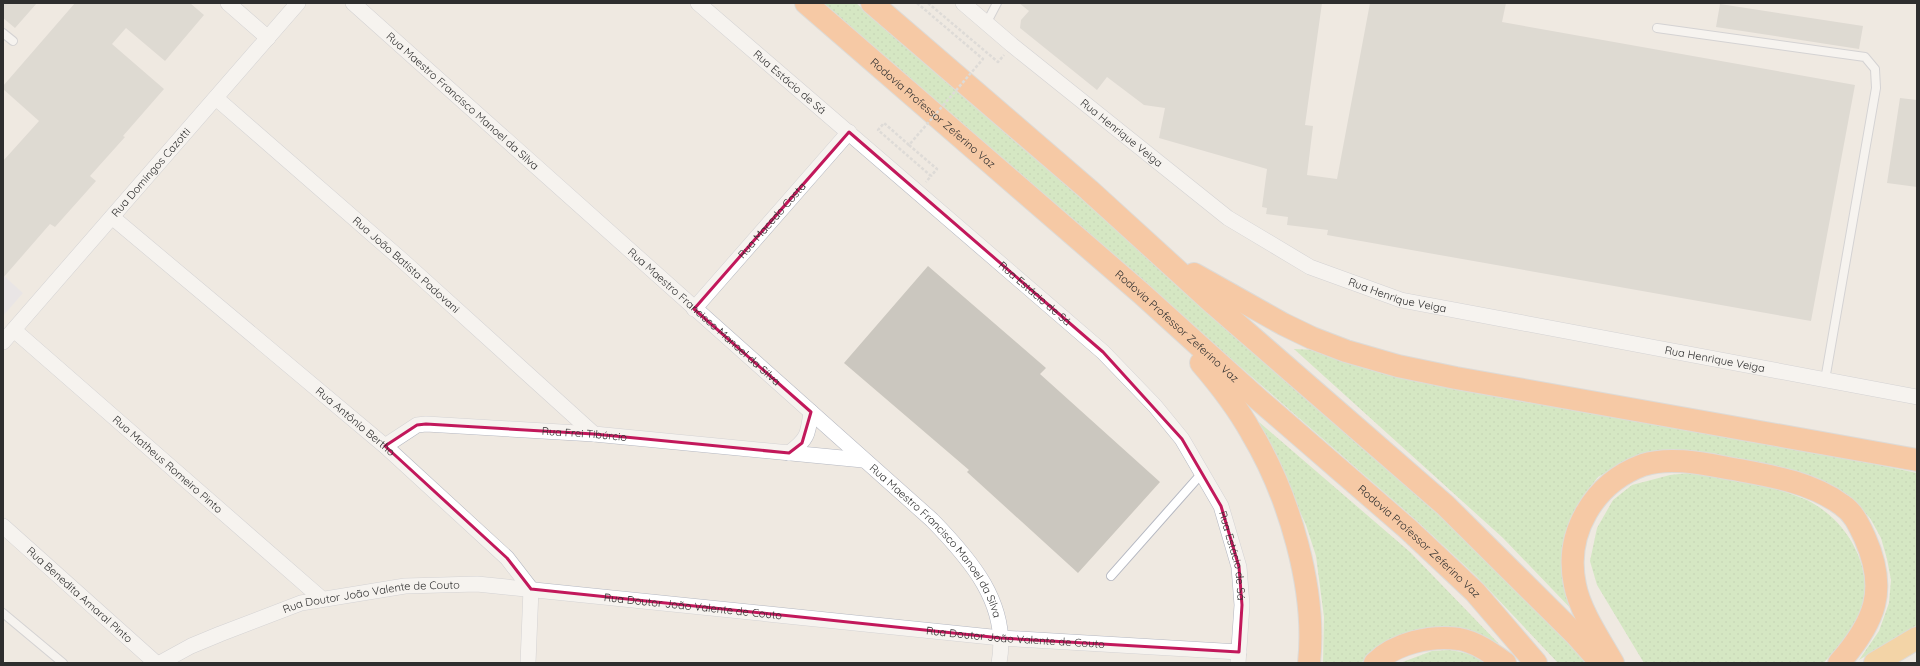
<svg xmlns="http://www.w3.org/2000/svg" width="1920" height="666" font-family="Quicksand,sans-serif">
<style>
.industrial{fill:#e3e1e8}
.grass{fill:url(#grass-dots)}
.building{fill:#cbc7bf}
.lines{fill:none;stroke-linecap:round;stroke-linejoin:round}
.service-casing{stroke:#b4b7c1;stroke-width:10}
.minor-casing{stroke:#b4b7c1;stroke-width:16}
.trunk-casing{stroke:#c9c9c9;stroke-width:24}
.motorway-casing{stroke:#c9c9c9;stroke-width:24}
.path{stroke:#c9c9c9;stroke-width:2.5;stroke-dasharray:3 2;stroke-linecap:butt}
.service{stroke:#fff;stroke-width:8}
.minor{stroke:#fff;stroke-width:15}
.trunk{stroke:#f8ba60;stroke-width:22}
.motorway{stroke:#ffa35c;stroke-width:22}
.path-bridge{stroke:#c9c9c9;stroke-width:2.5;stroke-dasharray:3 2;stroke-linecap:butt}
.marked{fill:none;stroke:#c2185b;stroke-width:3;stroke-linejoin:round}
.labels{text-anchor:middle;stroke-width:3.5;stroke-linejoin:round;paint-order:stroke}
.street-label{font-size:11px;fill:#2e2e2e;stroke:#fff}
</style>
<defs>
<pattern id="grass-dots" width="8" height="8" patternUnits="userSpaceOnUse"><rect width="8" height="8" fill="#b6e59e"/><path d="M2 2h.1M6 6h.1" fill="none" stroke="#9dc588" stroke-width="1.8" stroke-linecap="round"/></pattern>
</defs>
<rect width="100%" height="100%" fill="#efe9e1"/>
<!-- industrial -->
<path class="industrial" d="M3 275 23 293 3 316Z"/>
<!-- grass -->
<path class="grass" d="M823 3H856L1362 442 1531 601 1587 663H1558L1476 576 1417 521Z
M1294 349 1318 350 1422 382 1870 463 1917 473V625L1859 660 1879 631 1889 603 1891 580 1887 559 1881 538 1870 518 1856 504 1767 466 1712 453 1670 451 1635 456 1598 477 1583 496 1571 517 1561 559 1563 585 1576 614 1503 538Z
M1259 422 1410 552 1499 644 1470 631 1376 649 1361 663H1323L1324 617 1316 556 1306 525Z
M1698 472C1734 480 1773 485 1807 500 1839 516 1862 548 1865 583 1865 588 1867 594 1866 598 1862 620 1839 649 1823 663H1644L1597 585 1590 561 1597 528 1613 500 1632 485 1670 475Z
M1449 650C1463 652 1477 655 1489 663H1400L1432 651Z"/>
<!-- building -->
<path class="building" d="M3 3H37L15 28 3 18Z
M75 3H190L204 15 165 61 126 28 112 44 164 89 123 136 125 137 90 176 96 181 55 227 50 224 3 278V161L39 121 3 89V86Z
M1019 3H1322L1305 125 1313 126 1307 175 1337 179 1370 3H1506L1502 22 1855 85 1811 321 1327 235 1328 230 1287 225 1288 217 1266 214 1267 208 1262 207 1267 169 1159 138 1165 108 1144 105 1107 77 1097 90 1020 28 1021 20 1029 11Z
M1720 4 1863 26 1859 49 1716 27Z
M1900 98 1917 100V187L1887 183Z
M928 266 1046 368 1040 374 1160 482 1078 573 967 472 969 470 844 363Z"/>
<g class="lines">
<defs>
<path id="service" d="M986 24 997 3
M1657 28 1865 57 1875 69 1876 88 1825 380
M3 33 13 41
M1111 576 1203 472
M3 613 63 663"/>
<g id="minor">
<path d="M228 3 268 38"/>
<path id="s1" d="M353 3 932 520C970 559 1010 604 999 663"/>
<path id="s2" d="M698 3 1103 352 1155 406 1182 439 1221 506 1239 567 1242 605 1238 663"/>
<path id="s3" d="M963 3 1012 45 1228 218 1310 267 1401 300 1917 397"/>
<path id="s4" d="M216 98 403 261 594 434"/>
<path id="s5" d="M112 217 385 446 507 558 531 589 528 663"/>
<path id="s6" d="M694 309 849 132"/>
<path id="s7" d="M14 330 322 599"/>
<path id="s8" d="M3 342 298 3"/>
<path id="s9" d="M385 446 417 425 426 424 594 434 863 460"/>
<path d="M789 453C808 439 808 434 811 412"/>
<path id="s10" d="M3 526 156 663"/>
<path id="s11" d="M160 663 191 646 220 634 301 603 405 586 477 584 1001 638 1239 652"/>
</g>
<path id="trunk" d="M1875 663 1917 638"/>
<g id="motorway">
<path id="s12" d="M806 3 1142 294 1258 399 1408 529 1475 592 1536 663"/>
<path d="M872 3 1089 190 1214 304 1445 505 1576 635 1601 663"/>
<path d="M1194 274 1283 324 1312 338 1346 351 1398 366 1456 378 1917 460"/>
<path d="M1201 363C1220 385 1237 407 1251 432 1289 495 1317 590 1309 663"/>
<path d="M1375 663C1395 643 1431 635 1459 639 1476 642 1491 653 1505 663"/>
<path d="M1613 663C1600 640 1580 611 1575 585 1564 533 1594 483 1643 465 1671 456 1705 464 1733 469 1771 476 1811 482 1842 505 1854 513 1859 525 1865 538 1888 590 1875 622 1839 663"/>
</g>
</defs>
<!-- service casing -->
<use href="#service" class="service-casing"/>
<!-- minor casing -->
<use href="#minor" class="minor-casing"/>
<!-- trunk casing -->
<use href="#trunk" class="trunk-casing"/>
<!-- motorway casing -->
<use href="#motorway" class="motorway-casing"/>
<!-- path -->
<path class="path" d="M928 3 998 62 1004 55
M909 145 884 123 878 130 931 176 926 182"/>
<!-- service -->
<use href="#service" class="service"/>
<!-- minor -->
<use href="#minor" class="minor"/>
<!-- trunk -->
<use href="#trunk" class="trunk"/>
<!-- motorway -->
<use href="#motorway" class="motorway"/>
<!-- path-bridge -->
<path class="path-bridge" d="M917 3 983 59 909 145 937 169 931 176"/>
</g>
<!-- marked area -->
<path d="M0 0H1920V666H0ZM849 132 1103 352 1182 439 1221 506 1239 567 1242 605 1239 652 1001 638 531 589 507 558 385 446 417 425 426 424 594 434 789 453 802 443 811 412 694 309Z" fill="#efe9e1" fill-opacity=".55" fill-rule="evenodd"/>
<path class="marked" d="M849 132 1103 352 1182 439 1221 506 1239 567 1242 605 1239 652 1001 638 531 589 507 558 385 446 417 425 426 424 594 434 789 453 802 443 811 412 694 309Z"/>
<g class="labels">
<!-- street labels -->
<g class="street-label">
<text dy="4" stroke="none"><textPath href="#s2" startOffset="121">Rua Estácio de Sá</textPath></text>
<text dy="4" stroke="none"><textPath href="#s1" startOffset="147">Rua Maestro Francisco Manoel da Silva</textPath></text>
<text dy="4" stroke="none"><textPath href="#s12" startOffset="168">Rodovia Professor Zeferino Vaz</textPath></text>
<text dy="4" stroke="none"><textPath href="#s3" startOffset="205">Rua Henrique Veiga</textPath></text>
<text dy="4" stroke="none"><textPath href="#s8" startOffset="225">Rua Domingos Cazotti</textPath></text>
<text dy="4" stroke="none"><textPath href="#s6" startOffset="118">Rua Macedo Costa</textPath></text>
<text dy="4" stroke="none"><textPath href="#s4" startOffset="253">Rua João Batista Padovani</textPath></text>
<text dy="4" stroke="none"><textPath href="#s2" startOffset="445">Rua Estácio de Sá</textPath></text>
<text dy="4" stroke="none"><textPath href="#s3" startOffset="529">Rua Henrique Veiga</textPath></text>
<text dy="4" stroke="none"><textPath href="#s1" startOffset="471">Rua Maestro Francisco Manoel da Silva</textPath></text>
<text dy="4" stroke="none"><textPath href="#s12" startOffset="492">Rodovia Professor Zeferino Vaz</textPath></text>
<text dy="4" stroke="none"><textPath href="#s3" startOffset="853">Rua Henrique Veiga</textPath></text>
<text dy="4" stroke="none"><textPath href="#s5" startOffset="318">Rua Antônio Bertho</textPath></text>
<text dy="4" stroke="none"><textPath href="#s9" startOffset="206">Rua Frei Tibúrcio</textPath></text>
<text dy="4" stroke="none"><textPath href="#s7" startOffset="204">Rua Matheus Romeiro Pinto</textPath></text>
<text dy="4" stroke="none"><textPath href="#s1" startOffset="795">Rua Maestro Francisco Manoel da Silva</textPath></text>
<text dy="4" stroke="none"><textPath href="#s12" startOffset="816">Rodovia Professor Zeferino Vaz</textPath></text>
<text dy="4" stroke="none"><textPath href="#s2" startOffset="781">Rua Estácio de Sá</textPath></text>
<text dy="4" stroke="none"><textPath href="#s10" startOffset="103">Rua Benedita Amaral Pinto</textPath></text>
<text dy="4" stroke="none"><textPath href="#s11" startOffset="224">Rua Doutor João Valente de Couto</textPath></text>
<text dy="4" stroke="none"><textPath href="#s11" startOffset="548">Rua Doutor João Valente de Couto</textPath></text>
<text dy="4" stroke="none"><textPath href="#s11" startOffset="872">Rua Doutor João Valente de Couto</textPath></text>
</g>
</g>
<!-- border -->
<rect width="1920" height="666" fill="none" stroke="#2e2e2e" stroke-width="8"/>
</svg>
